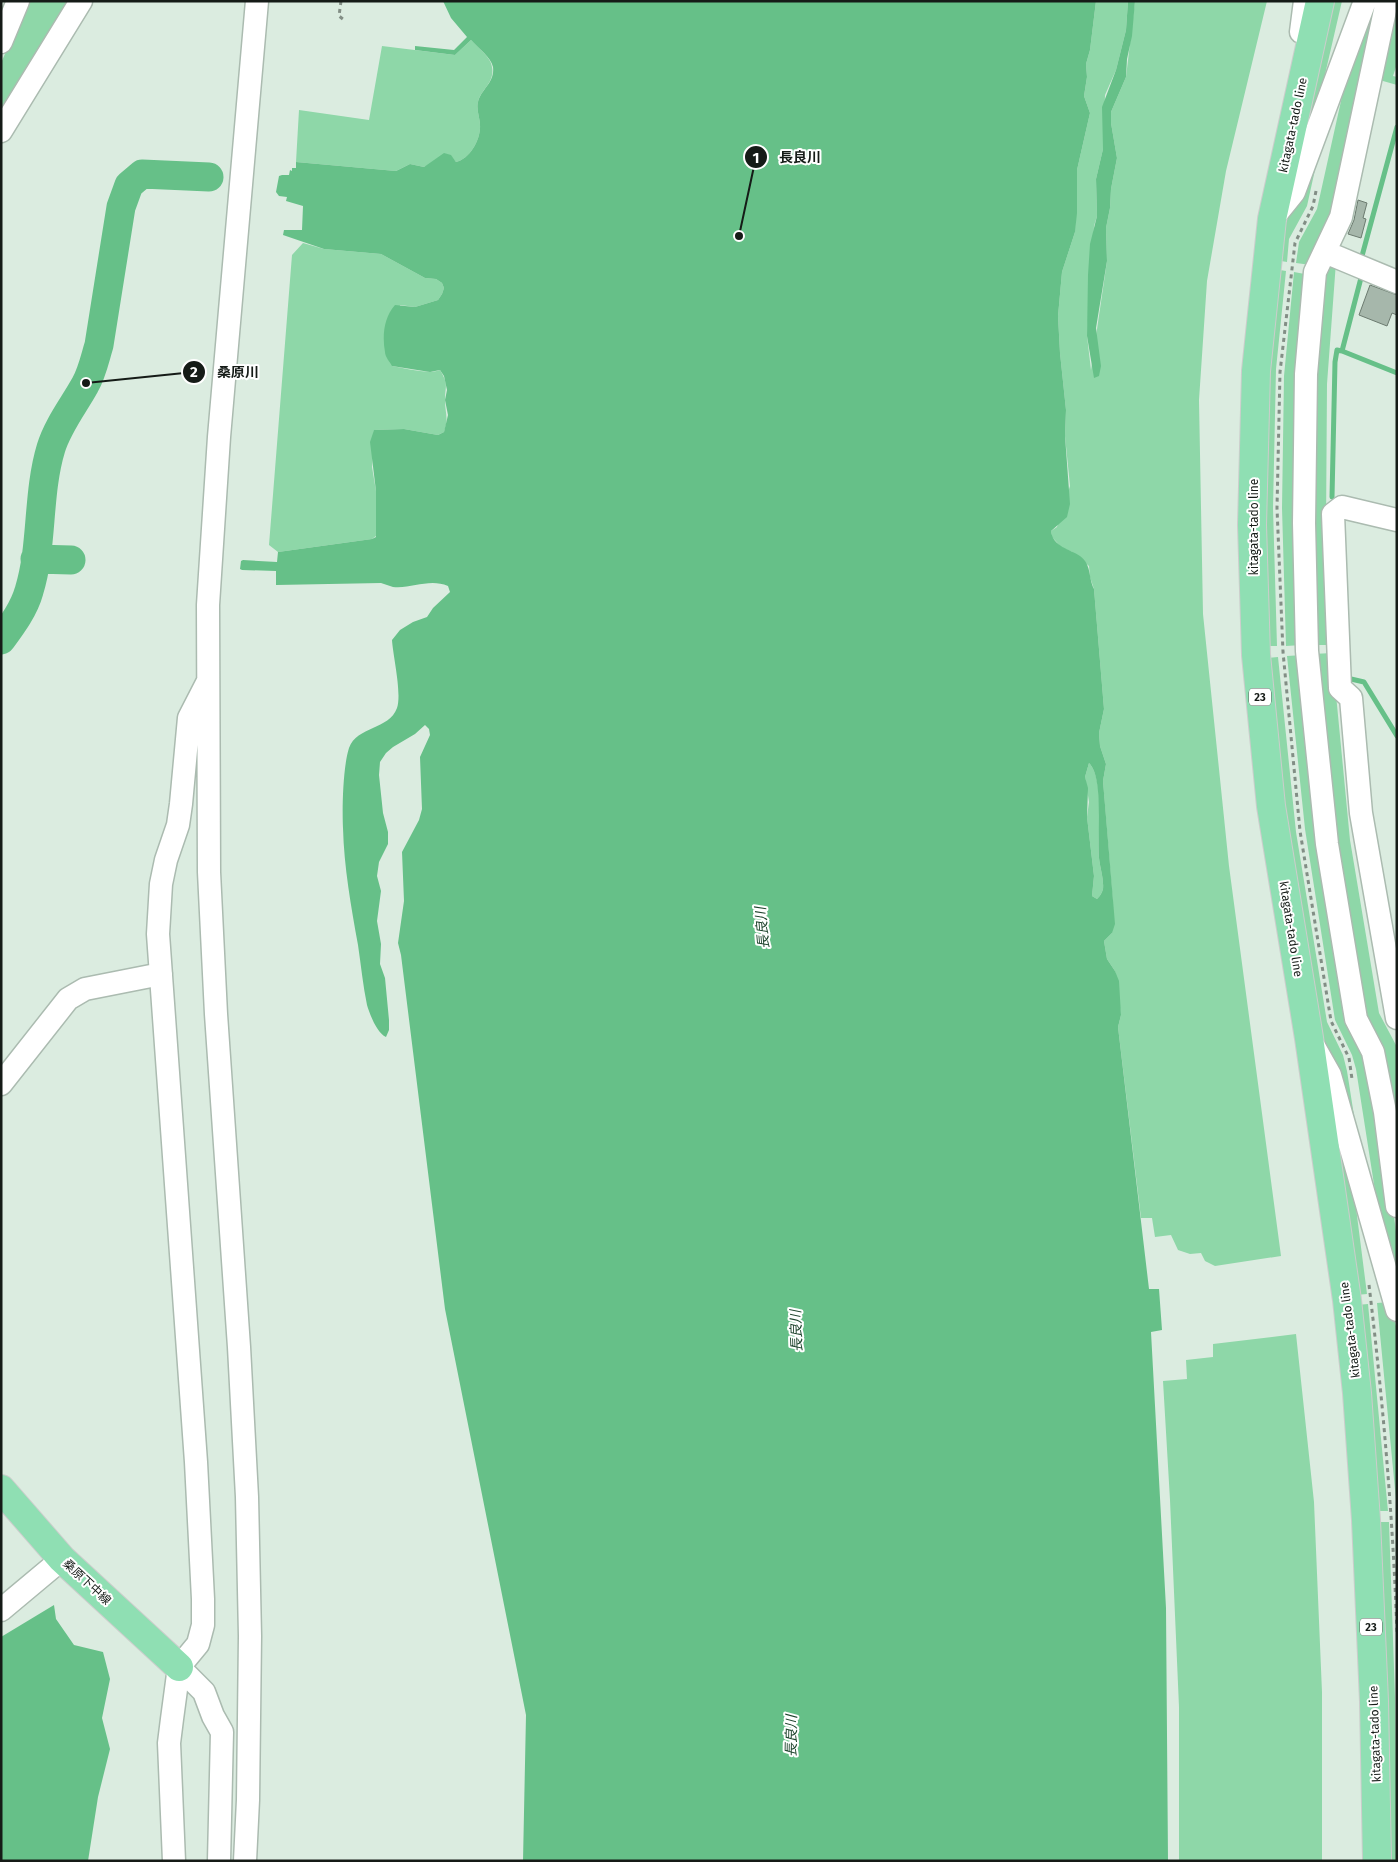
<svg xmlns="http://www.w3.org/2000/svg" width="1398" height="1862" font-family="'Fira Sans','Noto Sans JP',sans-serif">
<style>
.green{fill:#8ed7a8}
.water{fill:#66c088;fill-rule:evenodd}
.lines{fill:none;stroke-linecap:round;stroke-linejoin:round}
.stream{stroke:#66c088;stroke-width:5}
.river{stroke:#66c088;stroke-width:29}
.building{fill:#a6b7ab;stroke:#6c7b70}
.minor-casing{stroke:#abbbb0;stroke-width:25}
.major-casing{stroke:#cccdcc;stroke-width:30}
.path{stroke:#828e85;stroke-width:3;stroke-dasharray:4 4;stroke-linecap:butt}
.minor{stroke:#fff;stroke-width:22}
.major{stroke:#8fdfb3;stroke-width:28}
.labels{text-anchor:middle;stroke-width:4;stroke-linejoin:round;paint-order:stroke}
.shield{fill:#fff;stroke:#5b5f5d;stroke-width:1}
.shield-label{font-size:11px;font-weight:bold;fill:#151b17}
.street-label{font-size:12px;fill:#151b17;stroke:#fff}
.water-label{font-size:14px;font-style:italic;fill:#1e442d;stroke:#fff}
.leader{fill:none;stroke:#151b17;stroke-width:2}
.callout-dot{fill:#151b17;stroke:#fff;stroke-width:2}
.mark-label{font-size:15px;text-anchor:middle;font-weight:bold;fill:#fff}
.callout-label{font-size:14px;text-anchor:middle;font-weight:bold;fill:#151b17;stroke:#fff;stroke-width:4;stroke-linejoin:round;paint-order:stroke}
</style>
<rect width="100%" height="100%" fill="#dbece0"/>
<!-- green -->
<path class="green" d="M28 1H75L1 119V63Z
M1096 1H1128L1126 30 1116 70 1105 95 1103 149 1096 179 1097 216 1094 226 1087 336 1091 370 1107 261 1106 228 1110 208 1111 189 1117 158 1111 123V112L1126 77 1135 1H1267L1226 171 1207 281 1199 400 1203 614 1229 866 1281 1256 1215 1266 1205 1261 1201 1253 1190 1254 1178 1250 1171 1235 1155 1237 1152 1218H1141L1118 1027 1121 1015 1115 971 1107 959 1104 941 1112 933 1113 904 1103 781 1106 764 1100 746 1099 733 1104 709 1094 589 1090 577 1089 566 1072 552 1061 547 1052 537 1051 531 1057 527 1070 486 1065 436 1066 410 1060 353 1058 316 1062 272 1075 232 1077 170 1090 113 1084 96 1087 77 1086 64 1090 50Z
M1331 1H1342L1320 96 1286 188Z
M1373 1H1382L1333 216 1311 265 1296 263 1299 242 1317 209 1349 65Z
M1397 1V64L1393 76 1397 77V85L1376 79Z
M471 40C478 48 491 57 492 67 495 83 481 89 478 102 476 109 480 118 480 125 481 139 470 159 456 162L450 155 424 167 410 164 396 171 296 162 299 110 369 120 382 46 455 55Z
M1329 106 1307 206 1289 239 1287 262 1275 260 1278 239 1296 202Z
M303 243 324 249 381 254 425 278 436 279 442 283 444 288 442 294 438 300 415 307 400 305 392 366C404 368 430 375 440 370 449 385 445 386 445 400 445 413 449 418 444 432L438 435 404 429 374 430 372 467 376 491V536L372 539 278 552 269 545 292 255Z
M1336 262 1327 384 1326 528 1332 645H1312L1308 523 1321 269Z
M1274 269 1286 271 1276 369 1273 508 1277 646H1266L1261 512Z
M1294 272 1310 275 1302 645 1286 646 1282 508 1284 376Z
M1332 653 1350 840 1379 1013 1397 1047V1168L1360 1015 1313 654Z
M1303 655 1380 1111 1397 1239V1288L1378 1210 1356 1069 1352 1055 1335 1020 1305 829 1287 656Z
M1278 657 1296 832 1327 1022 1343 1055 1347 1071 1358 1141 1317 1029 1286 836 1267 658Z
M1089 763C1105 779 1097 835 1099 858 1100 868 1104 879 1103 889 1102 893 1100 896 1097 899L1092 896 1094 876 1087 817 1089 802 1085 777Z
M1325 1076 1350 1161 1367 1294 1356 1295Z
M1390 1302 1397 1330V1510L1377 1303Z
M1368 1304 1388 1511H1376L1357 1305Z
M1296 1334 1314 1502 1322 1692V1861H1179V1707L1170 1500 1163 1381 1187 1379 1186 1360 1213 1357V1344Z
M1377 1522H1389L1395 1697 1397 1861H1386Z"/>
<!-- water -->
<path class="water" d="M443 1H1096L1090 50 1086 64 1087 77 1084 96 1090 113 1077 170V213L1075 232 1062 272 1058 316 1060 353 1066 410 1065 436 1070 504 1067 517 1051 531C1053 547 1070 549 1080 556 1092 565 1088 577 1094 589L1104 709 1099 733 1100 746 1106 764 1103 781 1115 924 1112 933 1104 941 1107 959 1115 971 1119 981 1121 1015 1118 1027 1149 1289H1159L1162 1330 1151 1332 1166 1608 1168 1861H523L526 1715 445 1309 401 955 398 943 404 901 402 852 419 820 422 809 420 757 430 735 429 729 425 725 415 734 393 747 386 753 380 762 379 775 383 813 388 832V844L379 862 377 876 381 891 377 921 381 944 380 964 385 978 389 1020V1030L386 1037C377 1033 370 1015 367 1005 363 986 361 965 358 945 351 906 344 867 343 828 342 807 343 767 349 748 357 726 389 730 397 708 402 693 393 656 392 640L400 630 413 622 427 617 433 608 450 592 448 586C429 578 412 589 393 587 389 586 385 584 381 583L276 585V571L242 570 240 569 241 561 243 560 277 562 278 552 372 539 376 537V491L370 442 374 430 404 429 438 435 444 432 448 415 445 400 447 390 444 376 440 370 430 372 392 366C390 362 385 357 385 352 382 336 384 317 395 305L415 307 438 300 442 294 444 288 442 283 436 279 425 278 381 254 324 249 283 235 284 230H302L303 206 286 201 287 197 279 196 276 192 279 176 282 175H289L290 170 292 171V168H296V162L396 171 410 164 424 167 444 153 451 155 456 162C470 159 481 139 480 125 480 118 476 109 478 102 481 89 495 83 493 67 491 57 478 48 471 40L455 55 415 50V46L454 50 467 37 451 18ZM1089 763C1104 777 1097 836 1099 858 1100 868 1104 879 1103 889 1102 893 1100 896 1097 899L1092 896 1094 876 1087 817 1088 788 1085 777Z
M1128 1H1135L1132 36 1127 59 1126 77 1111 112V123L1117 158 1111 189 1110 208 1106 228 1107 261 1096 328 1101 366 1099 376 1094 378 1087 336 1088 275 1090 244 1097 216 1096 179 1103 149 1102 107 1116 70 1126 30Z
M54 1605 56 1619 74 1645 103 1652 110 1679 102 1718 110 1749 98 1797 88 1861H1V1637Z"/>
<g class="lines">
<!-- stream -->
<path class="stream" d="M1362 256 1397 127
M1342 351 1397 373
M1332 497 1335 362 1337 350 1342 351 1362 274
M1351 679 1364 682 1397 736"/>
<!-- river -->
<path class="river" d="M35 559 71 560
M1 640C12 625 24 609 29 591 43 546 37 494 51 448 58 425 74 405 85 385 92 373 95 358 99 345L121 207 129 185 142 174 209 177"/>
</g>
<!-- building -->
<path class="building" d="M1358 200 1367 203 1363 218 1366 219 1361 238 1348 234 1354 220Z
M1370 285 1397 295V315L1392 313 1387 326 1359 315Z"/>
<g class="lines">
<defs>
<path id="minor" d="M1305 1 1301 32 1312 35
M1387 1 1341 217 1315 272 1306 374 1304 523 1307 651 1327 844 1356 1019 1373 1052 1385 1112 1397 1206
M1 42 18 1
M1 131 81 1
M1273 218 1294 192 1365 1
M1325 252 1397 282
M1397 520 1342 507 1333 514 1340 688 1351 698 1361 813 1397 1018
M1312 1043 1330 1075 1397 1310
M1 1084 68 999 85 989 161 974
M1 1610 62 1559
M179 1667 204 1692 213 1716 222 1732 219 1861
M174 1861 169 1743 172 1719 179 1667 198 1644 203 1625V1599L196 1462 158 934 161 884 166 860 178 825 181 804 189 718 207 683
M245 1861 248 1800 250 1636 247 1497 239 1347 216 1014 209 872 208 605 219 437 257 1"/>
<path id="major" d="M1320 1 1272 219 1256 371 1252 525 1256 655 1271 806 1309 1038 1347 1300 1357 1393 1366 1520 1374 1701 1377 1861
M1 1489 62 1559 179 1667"/>
</defs>
<!-- minor casing -->
<use href="#minor" class="minor-casing"/>
<!-- major casing -->
<use href="#major" class="major-casing"/>
<!-- path -->
<path class="path" d="M341 1 339 16 344 20
M1316 191 1313 206 1295 243 1280 372 1277 508 1283 652 1300 831 1331 1021 1349 1058 1352 1079
M1369 1285C1383 1401 1393 1518 1397 1634"/>
<!-- minor -->
<use href="#minor" class="minor"/>
<!-- major -->
<use href="#major" class="major"/>
</g>
<g class="labels">
<!-- shield labels -->
<g class="shield">
<rect x="1249" y="688.5" width="22" height="17" rx="4"/>
<rect x="1360" y="1618.5" width="22" height="17" rx="4"/>
</g>
<g class="shield-label">
<text x="1260" y="701">23</text>
<text x="1371" y="1631">23</text>
</g>
<!-- street labels -->
<g class="street-label">
<text transform="translate(1293 125) rotate(-78)" y="4">kitagata-tado line</text>
<text transform="translate(1254 527) rotate(-90)" y="4">kitagata-tado line</text>
<text transform="translate(1291 929) rotate(81)" y="4">kitagata-tado line</text>
<text transform="translate(1350 1330) rotate(-97)" y="4">kitagata-tado line</text>
<text transform="translate(87 1582) rotate(43)" y="4">桑原下中線</text>
<text transform="translate(1375 1734) rotate(-92)" y="4">kitagata-tado line</text>
</g>
<!-- water labels -->
<g class="water-label">
<text transform="translate(762 928) rotate(-95)" y="5">長良川</text>
<text transform="translate(796 1331) rotate(-92)" y="5">長良川</text>
<text transform="translate(791 1736) rotate(-89)" y="5">長良川</text>
</g>
</g>
<!-- callouts -->
<path class="leader" d="M739 236L756 157M86 383L194 372"/>
<g class="callout-dot">
<circle cx="739" cy="236" r="5"/>
<circle cx="86" cy="383" r="5"/>
<circle cx="756" cy="157" r="12"/>
<circle cx="194" cy="372" r="12"/>
</g>
<g class="mark-label">
<text x="756" y="163">1</text>
<text x="194" y="377">2</text>
</g>
<g class="callout-label">
<text x="800" y="162">長良川</text>
<text x="238" y="377">桑原川</text>
</g>
<!-- border -->
<rect width="1398" height="1862" fill="none" stroke="#151b17" stroke-width="5"/>
</svg>
